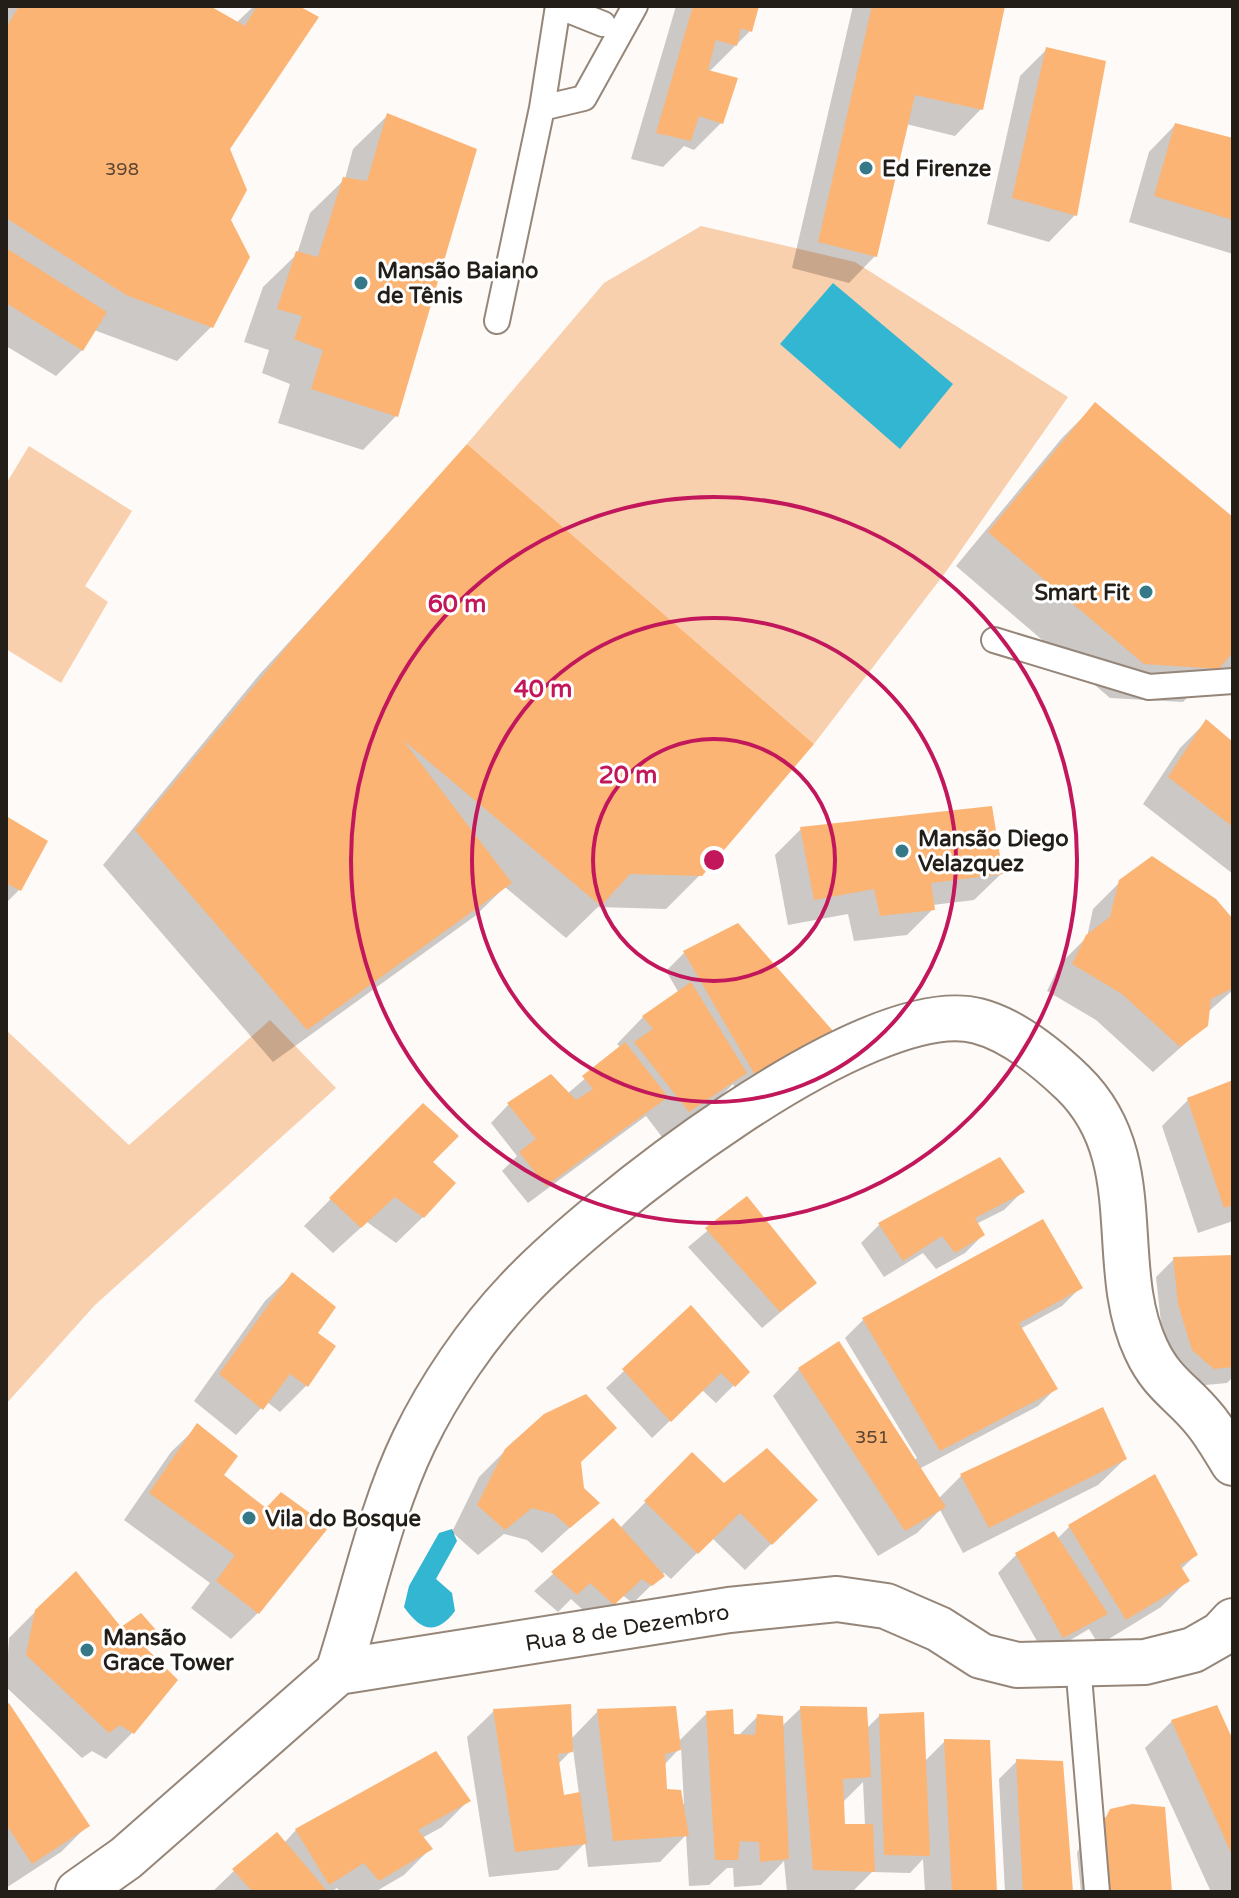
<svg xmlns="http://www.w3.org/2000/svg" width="1239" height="1898" font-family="'Varela Round',sans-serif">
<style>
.green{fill:#f9d0ae}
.water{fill:#32b6d2}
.shadow{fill:#0003;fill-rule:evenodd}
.building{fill:#fbb474}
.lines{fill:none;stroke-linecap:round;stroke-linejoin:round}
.service-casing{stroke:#958679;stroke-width:28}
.minor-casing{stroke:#958679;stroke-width:48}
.service{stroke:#fff;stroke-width:24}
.minor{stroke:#fff;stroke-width:44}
.ring{fill:none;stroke:#c2185b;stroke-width:4}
.poi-dot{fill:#357888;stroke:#fff;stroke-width:3}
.labels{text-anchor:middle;stroke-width:6;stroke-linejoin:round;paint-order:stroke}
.number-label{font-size:18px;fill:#5a4430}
.poi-label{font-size:22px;font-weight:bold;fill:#241e19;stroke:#fff;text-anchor:start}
.street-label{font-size:22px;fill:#241e19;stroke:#fff}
.centre{fill:#c2185b;stroke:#fff;stroke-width:4}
.ring-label{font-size:24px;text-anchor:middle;font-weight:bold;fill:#c2185b;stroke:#fff;stroke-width:6;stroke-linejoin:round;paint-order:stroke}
</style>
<rect width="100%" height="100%" fill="#fefaf7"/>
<!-- green -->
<path class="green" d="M701 226 855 262 1068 397 945 573 814 744 467 444 604 283Z
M29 446 132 511 85 586 108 602 61 683 6 649V484Z
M270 1020 336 1088 95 1305 6 1404V1030L129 1145Z"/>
<!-- water -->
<path class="water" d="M833 283 953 384 900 449 780 344Z
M452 1529 457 1541 436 1579 452 1593 455 1611C436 1636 421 1631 404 1607L409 1586 439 1533Z"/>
<!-- shadow -->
<path class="shadow" d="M8 6H206L236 23 254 6H295L228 149 229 220 211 327 177 361 94 330 82 350 56 376 6 346Z
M676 6H757L750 31 709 72 721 123 694 150 684 146 663 167 631 159Z
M853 6H1003L981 109 955 136 906 124 875 256 849 283 792 268Z
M1047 49 1075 215 1049 242 987 224 1020 76Z
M387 116 396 416 363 450 278 423 290 384 262 373 269 350 244 342 263 287 297 254 310 213 345 179 353 149Z
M1175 125 1233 140V254L1129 222 1149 152Z
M1095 405 1233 520V668L1218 684 1209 675 1183 702 1110 698 956 566 1062 438Z
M467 447 701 874 666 909 598 907 566 938 505 887 475 916 273 1062 103 865 259 675Z
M1206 722 1233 744V874L1143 804 1180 748Z
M6 818 46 842 19 890 6 903Z
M801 829 1001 874 974 900 933 905V909L907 935 854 941 848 914 788 925 775 855Z
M1121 881 1233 922V990L1208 1012 1206 1025 1153 1072 1096 1020 1047 991 1060 964 1087 937 1093 909Z
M738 926 830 1031 813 1048 737 1091 733 1084 718 1099 662 1137 646 1116 528 1203 502 1171 517 1156 491 1123 508 1105 551 1077 567 1094 621 1048 617 1044 643 1017 679 993 666 971 684 953Z
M1233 1082V1221L1198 1233 1162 1126 1188 1100Z
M423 1106 430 1163 423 1217 396 1243 367 1222 333 1253 304 1226Z
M1000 1159 1022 1192 1004 1210 976 1224 983 1235 965 1253 936 1269 923 1253 884 1277 861 1243 879 1225Z
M747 1198 815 1283 762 1328 688 1247Z
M1042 1222 1080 1288 1062 1306 1020 1329 1055 1389 1038 1406 919 1469 938 1499 961 1476 1125 1459 1098 1485 963 1553 940 1510 917 1533 878 1556 773 1396 799 1369 914 1460 917 1458 845 1338 863 1320Z
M1233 1257V1377L1227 1383 1195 1386 1175 1368 1161 1323 1156 1277 1174 1259Z
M292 1275 316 1334 333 1346 306 1386 280 1412 267 1402 236 1435 194 1401 265 1301Z
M624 1371 747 1372 716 1403 702 1390 652 1438 606 1388Z
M198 1426 222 1476 258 1613 231 1639 191 1608 210 1583 124 1520 171 1452Z
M506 1450 579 1462 582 1489 597 1503 542 1553 527 1540 504 1534 478 1555 452 1532 479 1477Z
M692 1455 724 1486 815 1500 745 1570 712 1538 671 1579 664 1573 633 1603 622 1595 595 1621 571 1599 558 1612 534 1591 613 1520 620 1528Z
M1154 1476 1196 1555 1180 1570 1187 1581 1161 1607 1099 1645 1089 1629 1045 1655 998 1573 1016 1555 1054 1534 1057 1539 1069 1527Z
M36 1611 140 1645 132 1733 106 1759 92 1751 82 1758 6 1687 9 1638Z
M6 1708 87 1826 61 1852 6 1888Z
M801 1708 866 1729 879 1716 924 1762 945 1741 996 1892H925L923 1859 910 1873 872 1872 852 1892H787L784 1861 761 1885 734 1887 733 1868H727L709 1885 689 1886 686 1835 660 1862 588 1867 585 1843 558 1870 489 1877 467 1737 494 1711 571 1739 598 1711 678 1742 707 1713 732 1736H738L758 1716 781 1727ZM681 1747 684 1804H681L665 1791 664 1765ZM573 1749 579 1794 562 1797 557 1765ZM863 1782 865 1826H843L842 1803Z
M1172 1721 1233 1744V1892H1211L1145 1748Z
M1017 1761 1071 1892H1005L999 1779Z
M468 1801 442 1827 422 1838 430 1849 404 1875 375 1892H340L337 1888 331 1892H212L234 1871 284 1843 296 1830Z
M1112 1811 1170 1892H1081L1077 1853 1084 1838Z"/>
<!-- building -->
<path class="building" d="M19 6H210L245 26 257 6H299L319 17 230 149 247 190 231 220 250 257 213 328 126 295 6 218V28Z
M693 6H759L752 32 741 28 737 46 716 40 708 70 738 78 723 124 699 116 691 141 656 133Z
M872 6H1005L983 110 915 95 877 257 818 242Z
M1046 47 1106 61 1077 216 1012 198Z
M387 113 477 149 398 417 311 389 323 350 294 339 302 316 277 309 296 251 318 257 343 177 367 181Z
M1175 123 1233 138V220L1154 196Z
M6 248 107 312 83 351 6 303Z
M1095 402 1233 517V652L1219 669 1144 664 988 532Z
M467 444 814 744 702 876 630 874 601 906 403 740 512 883 307 1030 135 830 293 639Z
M1206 719 1233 742V827L1168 777Z
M992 806 1003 874 931 883 935 910 880 916 874 889 814 900 800 827Z
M6 816 48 841 21 891 6 883Z
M1152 856 1216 899 1233 919V988L1211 999 1208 1026 1180 1047 1122 994 1072 964 1086 935 1110 917 1119 880Z
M738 923 833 1031 755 1075 683 951Z
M691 982 747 1073 689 1112 634 1042 653 1029 642 1016Z
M625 1042 668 1097 546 1186 519 1152 536 1139 507 1103 551 1074 576 1100 593 1089 582 1076Z
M1233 1080V1205L1224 1208 1187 1098Z
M423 1103 459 1136 433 1162 456 1183 424 1218 395 1197 361 1228 329 1198Z
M1000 1157 1025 1192 975 1218 985 1235 955 1253 942 1236 903 1261 878 1223Z
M747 1196 817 1283 780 1312 705 1228Z
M1043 1219 1083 1288 1019 1323 1058 1389 940 1451 862 1318Z
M1233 1255V1367L1214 1369 1192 1350 1178 1304 1173 1257Z
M292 1272 336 1307 318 1333 336 1346 308 1387 290 1374 263 1410 219 1374Z
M691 1305 750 1372 735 1387 721 1373 671 1422 622 1369Z
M839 1341 946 1507 905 1531 798 1368Z
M586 1394 617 1428 581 1462 584 1488 600 1503 570 1528 554 1514 532 1508 505 1530 477 1505 505 1449 544 1414Z
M1103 1407 1127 1459 989 1528 960 1474Z
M197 1423 238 1456 224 1475 266 1508 281 1492 329 1527 259 1614 216 1581 235 1555 149 1493Z
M767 1448 818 1500 772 1545 740 1513 698 1554 644 1501 692 1452 724 1483Z
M1155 1474 1198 1555 1180 1565 1190 1581 1126 1620 1068 1525Z
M613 1518 665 1576 652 1586 642 1579 614 1605 590 1583 577 1595 551 1572Z
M1054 1531 1108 1614 1063 1638 1015 1553Z
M76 1571 121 1627 141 1613 157 1631 142 1644 178 1680 134 1734 120 1725 109 1733 26 1655 35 1610Z
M9 1703 90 1826 32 1864 6 1824V1705Z
M571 1704 573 1752 558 1754 564 1795 580 1792 587 1844 515 1852 493 1709Z
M1217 1705 1233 1740V1857L1171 1720Z
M676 1706 681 1750 665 1754 667 1789 681 1790 689 1836 613 1841 597 1709Z
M800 1706 867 1707 871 1777 843 1779 845 1824H873L875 1872 813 1870Z
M733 1709 734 1734 755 1735 757 1714 783 1716 789 1859 760 1862 759 1842 740 1841 738 1860H715L706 1711Z
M924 1712 930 1856 884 1855 879 1714Z
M944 1739 990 1740 997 1892H952Z
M436 1751 471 1801 418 1830 433 1849 379 1881 364 1863 329 1885 295 1829Z
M1016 1759 1063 1761 1073 1892H1023Z
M1132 1804 1165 1807 1172 1892H1109L1102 1825 1110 1809Z
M277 1832 328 1892H253L232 1869Z"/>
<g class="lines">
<defs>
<path id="service" d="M558 6 603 24
M542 108 584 98 635 6
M497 321 542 108 558 6
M994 640 1149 687 1233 681
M1078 1664 1097 1892"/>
<path id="minor" d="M338 1672C363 1596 379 1514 414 1441 439 1389 477 1333 517 1291 591 1211 868 992 978 1021 1013 1030 1048 1059 1073 1083 1150 1158 1106 1264 1146 1349 1162 1384 1182 1392 1204 1419 1215 1432 1224 1448 1233 1463
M78 1892 126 1858 338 1672 729 1610 837 1599 886 1606 939 1629 981 1656 1017 1665 1145 1662 1193 1650 1221 1634 1233 1621"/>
</defs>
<!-- service casing -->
<use href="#service" class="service-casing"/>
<!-- minor casing -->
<use href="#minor" class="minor-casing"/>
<!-- service -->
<use href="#service" class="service"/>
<!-- minor -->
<use href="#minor" class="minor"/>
</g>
<!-- distance rings -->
<g class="ring">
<circle cx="714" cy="860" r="121"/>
<circle cx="714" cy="860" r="242"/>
<circle cx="714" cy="860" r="363"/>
</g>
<!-- markers -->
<g class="poi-dot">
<circle cx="866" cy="168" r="8"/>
<circle cx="361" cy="283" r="8"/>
<circle cx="1146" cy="592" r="8"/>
<circle cx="902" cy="851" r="8"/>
<circle cx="249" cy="1518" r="8"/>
<circle cx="87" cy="1650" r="8"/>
</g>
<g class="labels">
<!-- number labels -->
<g class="number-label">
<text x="122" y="175">398</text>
<text x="872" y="1443">351</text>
</g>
<!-- poi labels -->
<g class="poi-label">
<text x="882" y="176">Ed Firenze</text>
<text x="377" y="278">Mansão Baiano<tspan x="377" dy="25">de Tênis</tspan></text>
<text x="1130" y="600" text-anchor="end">Smart Fit</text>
<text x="918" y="846">Mansão Diego<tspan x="918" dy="25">Velazquez</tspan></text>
<text x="265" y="1526">Vila do Bosque</text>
<text x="103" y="1645">Mansão<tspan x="103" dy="25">Grace Tower</tspan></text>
</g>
<!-- street labels -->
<g class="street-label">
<text transform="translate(627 1627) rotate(-9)" y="8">Rua 8 de Dezembro</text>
</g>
</g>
<circle cx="714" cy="860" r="12" class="centre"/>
<g class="ring-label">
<text x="457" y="612">60 m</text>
<text x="543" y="697">40 m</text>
<text x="628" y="783">20 m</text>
</g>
<!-- border -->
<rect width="1239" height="1898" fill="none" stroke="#241e19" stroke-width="16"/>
</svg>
